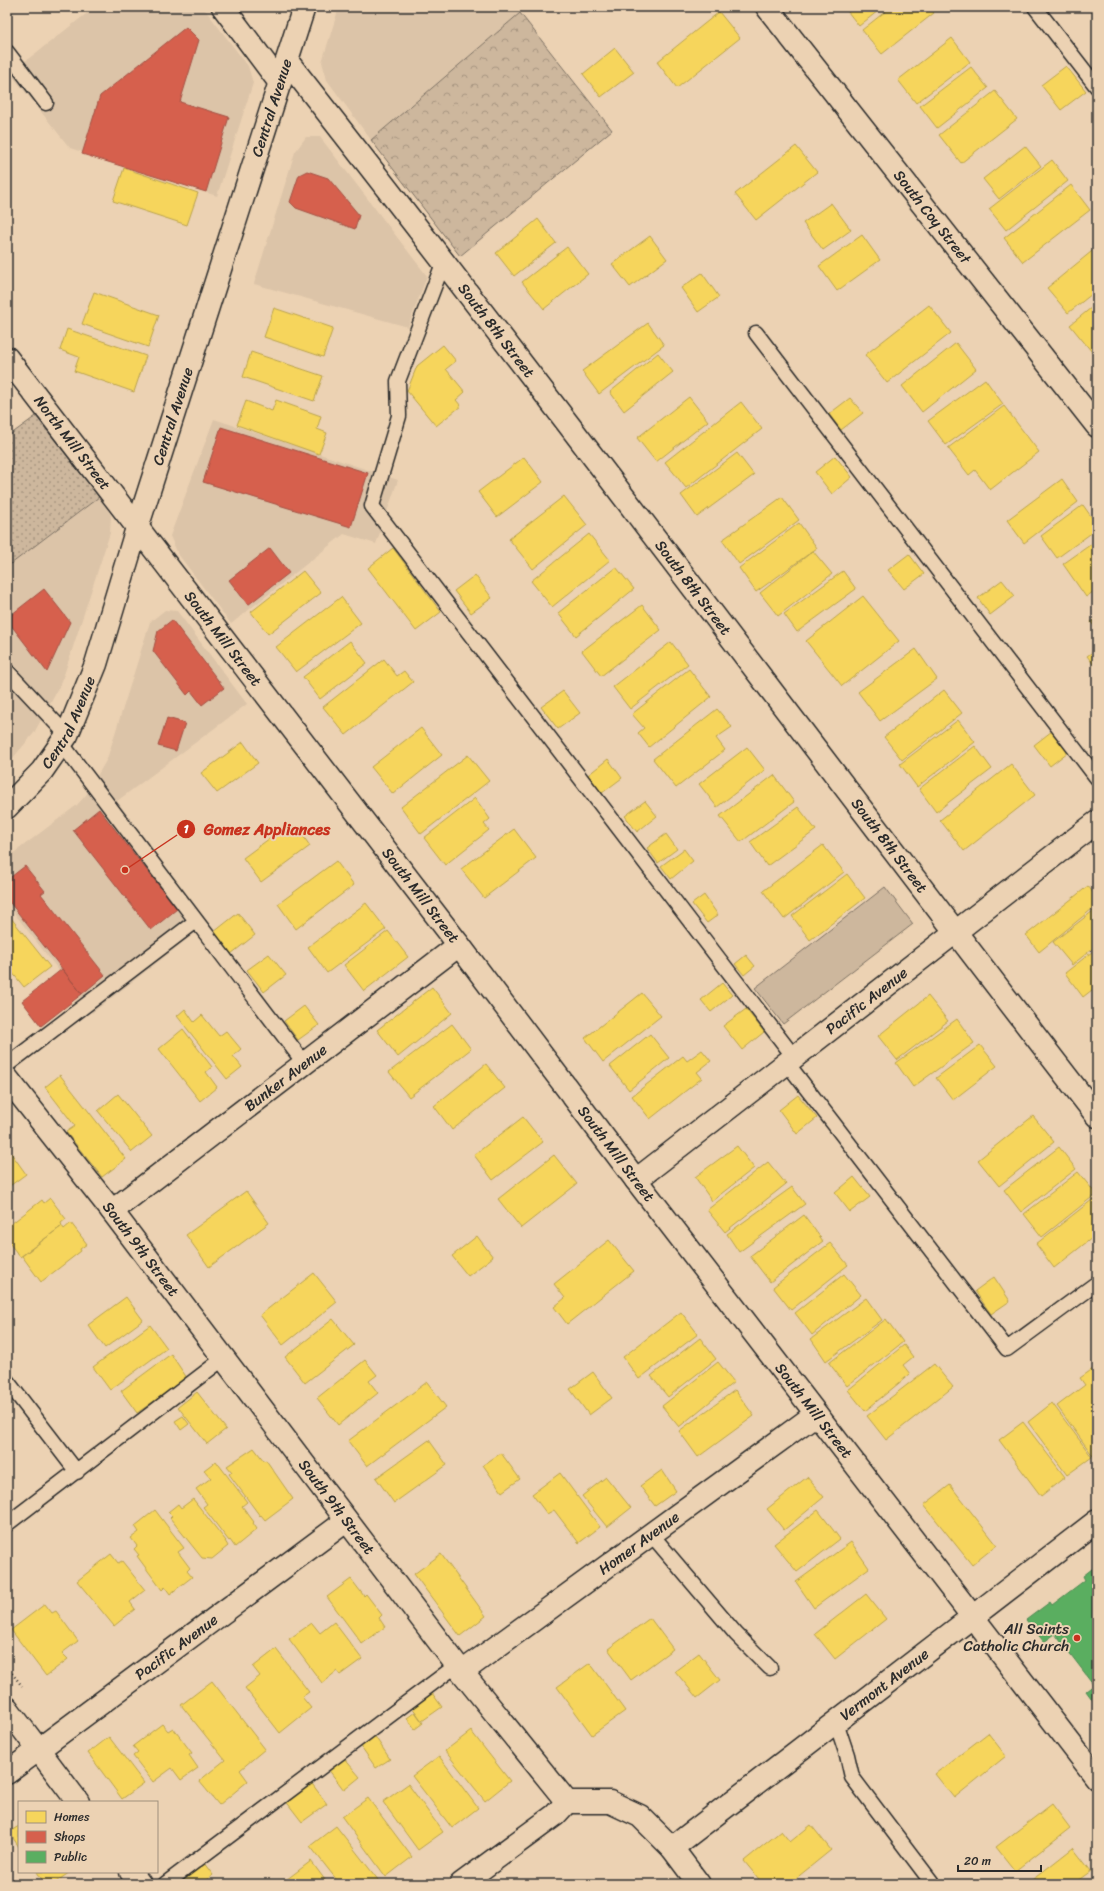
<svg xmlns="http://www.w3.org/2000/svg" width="1104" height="1891" font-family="Sriracha,sans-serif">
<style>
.built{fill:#dcc4a8}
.grass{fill:url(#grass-dots);stroke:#7c7164}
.forest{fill:url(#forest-crowns);stroke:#7c7164}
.garden{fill:#cdb79d;stroke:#7c7164}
.homes{fill:#f6d55c;stroke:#b9a24d}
.shops{fill:#d6604d;stroke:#a35043}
.public{fill:#5aae61;stroke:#4c8751}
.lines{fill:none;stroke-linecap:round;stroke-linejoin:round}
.lane-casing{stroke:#2b2b2b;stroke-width:17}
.street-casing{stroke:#2b2b2b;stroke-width:25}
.secondary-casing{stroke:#2b2b2b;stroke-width:25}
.path{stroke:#2b2b2b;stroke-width:2.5;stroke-dasharray:1 3;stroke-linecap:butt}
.lane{stroke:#ecd2b3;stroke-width:14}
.street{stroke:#ecd2b3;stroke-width:22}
.secondary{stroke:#ecd2b3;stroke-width:22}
.poi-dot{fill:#c8321e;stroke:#ecd2b3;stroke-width:1.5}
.labels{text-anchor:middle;stroke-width:4;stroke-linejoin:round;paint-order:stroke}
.street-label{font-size:15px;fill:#2b2b2b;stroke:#ecd2b3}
.poi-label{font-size:15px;fill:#2b2b2b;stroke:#ecd2b3;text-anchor:end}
.leader{fill:none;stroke:#c8321e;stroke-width:1.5}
.callout-dot{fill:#c8321e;stroke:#ecd2b3;stroke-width:1.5}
.mark-label{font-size:12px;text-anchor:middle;font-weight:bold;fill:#fff}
.callout-label{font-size:16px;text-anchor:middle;font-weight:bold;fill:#c8321e;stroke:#ecd2b3;stroke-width:4;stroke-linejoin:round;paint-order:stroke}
</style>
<defs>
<pattern id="grass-dots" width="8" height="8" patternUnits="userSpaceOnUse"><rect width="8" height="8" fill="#cdb79d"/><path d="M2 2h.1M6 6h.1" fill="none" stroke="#a79580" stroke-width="1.8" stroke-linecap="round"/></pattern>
<pattern id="forest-crowns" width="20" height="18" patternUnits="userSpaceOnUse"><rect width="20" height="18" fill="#cdb79d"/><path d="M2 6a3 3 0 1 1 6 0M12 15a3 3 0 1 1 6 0" fill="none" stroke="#a79580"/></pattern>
</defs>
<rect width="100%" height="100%" fill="#ecd2b3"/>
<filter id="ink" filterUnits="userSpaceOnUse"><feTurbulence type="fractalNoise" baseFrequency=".025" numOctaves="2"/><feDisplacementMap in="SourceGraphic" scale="8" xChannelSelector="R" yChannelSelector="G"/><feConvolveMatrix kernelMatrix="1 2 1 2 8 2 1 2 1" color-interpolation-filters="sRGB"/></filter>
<g filter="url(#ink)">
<!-- built -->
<path class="built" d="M95 7H203L248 66 253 83 217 196 70 148 10 73Z
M339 7H522L520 13 371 140 327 80 322 62Z
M306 137H320L427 276 408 327 254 284 295 152Z
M214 419 398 480 376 544 344 534 231 624 178 554 170 536Z
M99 497 111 515 110 533 62 681 34 733 7 765V567Z
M165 610 177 611 247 704 117 801 208 923 92 1013 7 904V858L77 805 86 795 107 759 150 622Z"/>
<!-- grass -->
<path class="grass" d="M36 416 99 497 7 567V437Z"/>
<!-- forest -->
<path class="forest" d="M520 13 612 130 460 256 371 140Z"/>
<!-- garden -->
<path class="garden" d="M885 887 913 924 783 1024 755 988Z"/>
<!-- homes -->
<path class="homes" d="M844 7H883L859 26Z
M891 7H929L934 13 882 54 862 30Z
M719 12 740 38 677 88 657 62Z
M952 38 970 62 916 103 898 80Z
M615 48 634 72 601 97 583 74Z
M1066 66 1086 91 1061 110 1041 85Z
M971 67 988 88 937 128 920 106Z
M995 91 1017 119 961 163 939 135Z
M796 146 817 172 756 220 735 194Z
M1025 146 1041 166 999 199 983 179Z
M1052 160 1068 181 1006 230 989 209Z
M124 168 198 193 187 225 113 201Z
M1071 185 1090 210 1023 262 1004 238Z
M831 203 851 230 823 250 803 223Z
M538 219 556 243 514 276 496 253Z
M862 235 880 260 837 291 819 266Z
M650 236 667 259 630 287 612 264Z
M567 247 588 274 544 309 522 282Z
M1097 247V290L1068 313 1047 288Z
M702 273 719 297 698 312 681 288Z
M94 292 159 315 148 347 82 324Z
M1097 303V348L1092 352 1070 325Z
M929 305 951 333 887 383 865 355Z
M274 308 333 328 323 357 264 337Z
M648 323 664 345 599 394 582 371Z
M67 329 146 356 134 392 74 371 79 357 60 350Z
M956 343 976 369 922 412 902 386Z
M443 345 456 361 446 369 465 392 456 400 461 406 436 426 407 391 417 366Z
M251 352 323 376 314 401 243 377Z
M658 353 673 372 624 411 610 392Z
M985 379 1003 404 946 445 928 421Z
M689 397 708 421 656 462 637 438Z
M850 398 863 413 841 430 829 414Z
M276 400 321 416 317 429 327 433 319 454 237 425 246 401 272 411Z
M741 402 762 429 686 488 665 462Z
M1004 406 1039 452 990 490 975 470 969 475 948 448Z
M737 453 754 475 697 517 681 495Z
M835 456 852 477 832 494 815 472Z
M524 457 543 482 497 517 478 492Z
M1062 479 1078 502 1024 543 1007 520Z
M564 496 587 525 533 569 509 539Z
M782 497 799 520 739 564 722 540Z
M1083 505 1097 525V529L1057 558 1041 536Z
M799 523 817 548 756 592 739 568Z
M589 534 610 560 552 607 531 581Z
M1097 540V589L1086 597 1063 564Z
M393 548 441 612 416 631 368 568Z
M813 551 832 574 778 616 760 593Z
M909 554 924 574 904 589 888 570Z
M616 567 634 589 576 636 558 613Z
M303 571 321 593 268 634 251 612Z
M843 571 856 589 797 632 784 614Z
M475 575 492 598 471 613 454 591Z
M1002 580 1015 596 990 615 978 598Z
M863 596 899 641 842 686 806 641Z
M341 597 361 623 296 672 276 647Z
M642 605 661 630 601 676 582 651Z
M1097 618V630L1091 622Z
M350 641 367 663 320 699 303 677Z
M671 642 688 664 630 709 613 687Z
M916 649 937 679 880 721 858 692Z
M1097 649V669L1087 656Z
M384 659 397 676 404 671 413 682 346 735 323 707Z
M689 669 711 697 649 747 638 733 644 728 632 714Z
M944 690 962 713 902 760 884 737Z
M563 691 580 713 558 729 541 707Z
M717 709 732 727 716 738 725 750 676 788 653 759Z
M958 720 975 742 917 787 900 764Z
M421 728 442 755 393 794 371 767Z
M1052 731 1068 752 1050 766 1034 745Z
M243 742 258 763 217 793 201 773Z
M975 746 992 769 936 812 919 789Z
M747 747 765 770 717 807 699 784Z
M468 755 489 781 421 834 401 807Z
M608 759 622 778 602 793 588 775Z
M1011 764 1035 795 964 851 940 820Z
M774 775 794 802 741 842 720 816Z
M475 798 490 819 484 824 489 830 445 865 424 838Z
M645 801 657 816 637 832 625 816Z
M798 807 816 830 767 866 750 842Z
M285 827 292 835 299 830 310 846 261 882 243 858Z
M514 829 536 858 484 898 461 869Z
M666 834 677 849 658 863 647 848Z
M823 845 844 872 784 919 763 891Z
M684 849 693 861 671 879 661 866Z
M336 861 354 885 296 929 278 904Z
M847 874 865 898 810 940 792 916Z
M1088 886 1097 898V905L1039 952 1026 935Z
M704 895 718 915 707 923 692 904Z
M366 903 386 929 327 973 308 947Z
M1097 908V945L1072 965 1053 942Z
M7 913 50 967 24 987 11 971 9 972 7 969Z
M238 913 255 935 231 954 214 932Z
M388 931 408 957 364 991 344 965Z
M1097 948V986L1083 997 1065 973Z
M269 954 286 975 264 992 247 970Z
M746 955 755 966 744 975 735 964Z
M722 983 732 995 711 1012 701 1000Z
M432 987 452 1013 398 1057 377 1030Z
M642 993 661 1016 603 1062 585 1038Z
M928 996 948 1021 897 1060 878 1036Z
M304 1006 319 1025 298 1040 284 1021Z
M185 1009 194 1022 202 1015 219 1036 226 1031 241 1049 233 1056 242 1067 227 1079 177 1016Z
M746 1009 764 1032 742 1050 723 1026Z
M957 1019 974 1043 913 1087 896 1063Z
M452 1024 471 1049 409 1097 389 1072Z
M183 1029 212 1067 206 1072 217 1087 200 1101 159 1049Z
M650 1034 669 1058 629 1090 610 1066Z
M980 1045 997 1066 953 1100 936 1078Z
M702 1050 711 1061 697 1072 702 1078 650 1119 632 1096 683 1056 687 1061Z
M486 1064 505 1088 452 1130 434 1106Z
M60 1075 126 1159 102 1177 66 1132 75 1126 45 1087Z
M118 1094 152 1136 132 1152 98 1111Z
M798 1095 817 1118 797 1134 779 1110Z
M1033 1116 1054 1142 999 1186 978 1160Z
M523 1117 543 1142 493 1180 474 1155Z
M737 1146 754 1168 712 1201 695 1177Z
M1059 1147 1076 1169 1021 1212 1004 1190Z
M11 1153 26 1174 7 1188V1155Z
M554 1155 577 1184 521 1228 498 1199Z
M768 1162 786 1184 725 1232 707 1210Z
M1078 1172 1096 1194 1042 1237 1024 1214Z
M854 1177 870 1197 850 1212 835 1193Z
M792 1187 805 1204 739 1252 727 1234Z
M246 1191 269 1223 209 1267 186 1235Z
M1097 1196V1234L1054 1268 1036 1244Z
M50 1198 66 1219 61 1223 62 1226 20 1257 7 1240V1227L42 1200 44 1203Z
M804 1215 823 1241 770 1282 750 1256Z
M71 1223 87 1244 80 1249 81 1251 41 1282 22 1256 62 1226 64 1229Z
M477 1236 493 1257 468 1276 452 1256Z
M609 1240 634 1271 567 1324 554 1307 565 1298 554 1284Z
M830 1243 848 1265 791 1310 773 1287Z
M314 1273 337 1302 283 1345 260 1315Z
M844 1274 861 1295 812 1335 795 1313Z
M994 1277 1010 1301 991 1314 975 1291Z
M126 1297 143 1320 105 1348 88 1325Z
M866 1298 882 1320 826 1361 811 1339Z
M681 1312 698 1334 639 1379 623 1357Z
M333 1319 354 1345 305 1383 285 1357Z
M886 1319 903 1342 847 1386 829 1363Z
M150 1325 167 1348 110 1390 93 1367Z
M700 1338 716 1359 668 1397 651 1376Z
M904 1345 913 1357 903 1365 910 1374 865 1411 848 1390Z
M171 1354 187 1378 137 1413 121 1391Z
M365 1360 377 1375 369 1381 378 1393 338 1425 317 1398Z
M718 1362 734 1382 679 1427 662 1406Z
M934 1364 953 1387 886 1440 867 1416Z
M1097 1366V1452L1093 1456 1057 1406 1085 1385 1080 1378Z
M593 1372 612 1398 589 1415 570 1389Z
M427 1382 446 1407 367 1466 348 1441Z
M735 1390 754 1416 698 1457 679 1431Z
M197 1392 226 1429 207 1444 178 1407Z
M1052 1403 1092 1457 1067 1475 1028 1422Z
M183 1416 189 1424 181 1430 175 1421Z
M1023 1422 1065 1477 1041 1496 999 1440Z
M429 1440 447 1465 394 1503 376 1478Z
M254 1448 264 1461 266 1460 293 1499 265 1520 261 1515 260 1516 229 1474 232 1472 227 1466Z
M501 1453 520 1479 502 1492 483 1465Z
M216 1461 247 1502 242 1506 254 1522 253 1523 257 1529 235 1547 230 1540 229 1541 203 1507 207 1504 196 1489 211 1478 204 1470Z
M662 1470 676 1491 655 1506 640 1486Z
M560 1473 600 1527 579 1543 554 1510 547 1514 532 1494Z
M606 1477 631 1508 607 1527 582 1496Z
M807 1477 824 1497 784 1530 767 1509Z
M950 1485 997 1545 972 1565 924 1505Z
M193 1499 226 1541H225L228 1546 212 1559 202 1558 170 1518 172 1516 168 1512 178 1504 181 1508Z
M155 1510 184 1548 178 1552 190 1568 187 1571 192 1577 170 1594 165 1587 162 1590 137 1556 139 1555 134 1549 137 1546 131 1538 139 1532 135 1526Z
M818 1510 840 1539 797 1572 774 1544Z
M851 1542 869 1568 814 1608 796 1582Z
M111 1554 118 1563 122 1561 145 1590 130 1602 135 1609 114 1626 77 1581Z
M441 1554 486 1616 460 1636 414 1574Z
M351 1579 364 1596 366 1594 382 1615 379 1618 385 1627 362 1644 327 1597Z
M866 1594 886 1619 835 1659 815 1634Z
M45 1604 52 1613 56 1611 78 1641 62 1653 68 1659 46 1676 11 1630Z
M650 1618 673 1649 631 1680 608 1649Z
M334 1622 362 1659 340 1675 337 1671 322 1683 289 1639 312 1623 320 1633Z
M276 1649 309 1692 302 1697 311 1708 280 1733 245 1688 260 1676 253 1667Z
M699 1653 720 1680 697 1698 675 1671Z
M590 1663 625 1711 592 1735 557 1687Z
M212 1681 265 1749 240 1770 248 1781 219 1805 199 1781 225 1760 181 1705Z
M432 1693 442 1707 422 1721 412 1707Z
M415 1712 423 1723 415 1729 407 1718Z
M162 1724 168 1731 173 1728 192 1753 189 1755 198 1768 181 1780 172 1768 153 1782 133 1756 138 1752 133 1746Z
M471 1731 510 1781 485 1801 445 1751Z
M988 1733 1006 1756 954 1798 935 1774Z
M374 1735 390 1759 376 1768 360 1745Z
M109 1737 144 1783 122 1799 88 1753Z
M439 1756 478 1808 452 1828 412 1776Z
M343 1757 360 1777 344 1790 328 1769Z
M310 1781 327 1804 302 1822 285 1800Z
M408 1784 443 1832 418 1850 383 1802Z
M368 1798 412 1857 386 1877 342 1817Z
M1052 1804 1070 1828 1015 1871 996 1847Z
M811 1825 831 1850 789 1884H785L783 1882 781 1884H763L744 1861 781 1831 790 1842Z
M19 1826V1847L9 1832Z
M336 1826 379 1881 375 1884H340L310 1846Z
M1073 1848 1091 1871 1073 1884H1027Z
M311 1861 328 1884H289L286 1880Z
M203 1862 213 1875 202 1884H183L180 1880Z
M37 1872H70L53 1884H45Z"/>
<!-- shops -->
<path class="shops" d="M186 27 199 40 180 102 229 117 206 192 82 154 100 96Z
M307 171 328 178 359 215 355 229 296 208 290 202 299 175Z
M221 427 368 473 351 527 203 482Z
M270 548 289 573 248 605 229 580Z
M44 589 70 622 47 672 7 620V618Z
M172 620 224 688 202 705 191 691 187 695 153 651 158 631Z
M167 718 185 723 176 751 158 746Z
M99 809 177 909 151 930 73 830Z
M25 866 45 891 41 894 105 975 82 994 7 899V880Z
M62 969 82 994 41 1026 22 1001Z"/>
<!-- public -->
<path class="public" d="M1097 1565V1706L1086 1691 1094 1685 1055 1634 1044 1642 1026 1620 1050 1602 1052 1605 1085 1580 1083 1576Z"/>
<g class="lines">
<defs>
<path id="lane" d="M1035 7 1097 87
M7 52 46 103
M444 261 398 381 399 416 372 506 794 1057
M756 333 1097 778
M7 671 67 735
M62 744 305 1064
M787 1063 1007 1349 1097 1283
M7 1065 196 921
M7 1381 77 1472
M7 1524 224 1358
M651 1534 736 1634 770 1668
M836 1722 847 1755 852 1777 933 1884
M165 1884 457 1665"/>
<g id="street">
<path d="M223 7 280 83"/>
<path id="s1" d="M767 7 1097 426"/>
<path id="s2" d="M287 61C561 409 826 766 1097 1116"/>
<path id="s3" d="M7 358 459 945 636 1180 1097 1778"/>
<path id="s4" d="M7 1078 112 1211 462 1672 567 1802H610L640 1816 672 1848 699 1884"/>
<path id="s5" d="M636 1180 1097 822"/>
<path id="s6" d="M112 1211 459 945"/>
<path id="s7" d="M462 1672 816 1414"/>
<path d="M7 1708 78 1802"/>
<path id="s8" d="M7 1773 346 1521"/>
<path id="s9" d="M672 1848 1097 1521"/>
<path d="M131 1872 140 1884"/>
<path d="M461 1884 555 1815 567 1802"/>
</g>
<g id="secondary">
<path id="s10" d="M7 807 42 771 67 735 96 664 137 528 304 7"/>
</g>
</defs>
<!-- lane casing -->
<use href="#lane" class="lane-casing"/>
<!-- street casing -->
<use href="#street" class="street-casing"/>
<!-- secondary casing -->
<use href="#secondary" class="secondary-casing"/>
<!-- path -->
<path class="path" d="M7 1667 22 1686"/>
<!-- lane -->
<use href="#lane" class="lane"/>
<!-- street -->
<use href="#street" class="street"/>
<!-- secondary -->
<use href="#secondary" class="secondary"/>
</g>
</g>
<!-- markers -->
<circle class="poi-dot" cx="1077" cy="1638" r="4"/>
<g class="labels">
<!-- street labels -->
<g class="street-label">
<text dy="5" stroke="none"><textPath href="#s10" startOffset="754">Central Avenue</textPath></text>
<text dy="5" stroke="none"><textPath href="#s1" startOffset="267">South Coy Street</textPath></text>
<text dy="5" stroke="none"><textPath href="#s2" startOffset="341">South 8th Street</textPath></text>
<text dy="5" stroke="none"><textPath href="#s10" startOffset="430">Central Avenue</textPath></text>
<text dy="5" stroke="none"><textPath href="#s3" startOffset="107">North Mill Street</textPath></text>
<text dy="5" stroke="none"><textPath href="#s2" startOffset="665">South 8th Street</textPath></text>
<text dy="5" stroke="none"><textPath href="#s3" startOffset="354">South Mill Street</textPath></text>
<text dy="5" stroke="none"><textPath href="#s10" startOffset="106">Central Avenue</textPath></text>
<text dy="5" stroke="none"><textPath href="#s2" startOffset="989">South 8th Street</textPath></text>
<text dy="5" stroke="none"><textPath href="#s3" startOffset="678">South Mill Street</textPath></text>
<text dy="5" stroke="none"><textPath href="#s5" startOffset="292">Pacific Avenue</textPath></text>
<text dy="5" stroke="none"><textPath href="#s6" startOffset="219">Bunker Avenue</textPath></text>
<text dy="5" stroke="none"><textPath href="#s3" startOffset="1002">South Mill Street</textPath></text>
<text dy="5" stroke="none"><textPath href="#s4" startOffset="217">South 9th Street</textPath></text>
<text dy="5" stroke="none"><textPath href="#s3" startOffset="1326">South Mill Street</textPath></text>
<text dy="5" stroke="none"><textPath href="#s4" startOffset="541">South 9th Street</textPath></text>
<text dy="5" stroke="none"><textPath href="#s7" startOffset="219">Homer Avenue</textPath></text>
<text dy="5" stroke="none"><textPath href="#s8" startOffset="211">Pacific Avenue</textPath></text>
<text dy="5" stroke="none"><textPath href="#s9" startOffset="268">Vermont Avenue</textPath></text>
</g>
<!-- poi labels -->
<g class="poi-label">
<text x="1069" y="1634">All Saints<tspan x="1069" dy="17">Catholic Church</tspan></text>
</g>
</g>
<!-- callouts -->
<path class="leader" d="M125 870L186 829"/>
<g class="callout-dot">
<circle cx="125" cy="870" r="4"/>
<circle cx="186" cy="829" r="10"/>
</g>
<g class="mark-label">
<text x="186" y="833">1</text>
</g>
<g class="callout-label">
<text x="267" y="835">Gomez Appliances</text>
</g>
<!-- margin -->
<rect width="1104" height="1891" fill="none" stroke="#ecd2b3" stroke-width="24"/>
<rect x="12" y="12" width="1080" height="1867" fill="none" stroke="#2b2b2b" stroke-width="1.5" filter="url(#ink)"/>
<!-- legend -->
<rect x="18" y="1801" width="140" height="72" fill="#ecd2b3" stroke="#9f8f7d"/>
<rect x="26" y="1811" width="20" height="12" fill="#f6d55c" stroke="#9f8f7d"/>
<text x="54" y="1821" font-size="12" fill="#2b2b2b">Homes</text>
<rect x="26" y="1831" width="20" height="12" fill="#d6604d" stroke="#9f8f7d"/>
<text x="54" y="1841" font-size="12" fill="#2b2b2b">Shops</text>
<rect x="26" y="1851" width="20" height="12" fill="#5aae61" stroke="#9f8f7d"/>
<text x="54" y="1861" font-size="12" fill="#2b2b2b">Public</text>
<!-- scale -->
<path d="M958 1865v6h83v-6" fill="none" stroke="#2b2b2b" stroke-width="2"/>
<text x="964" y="1865" font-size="12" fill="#2b2b2b" stroke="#ecd2b3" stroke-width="3" paint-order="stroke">20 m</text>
</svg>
